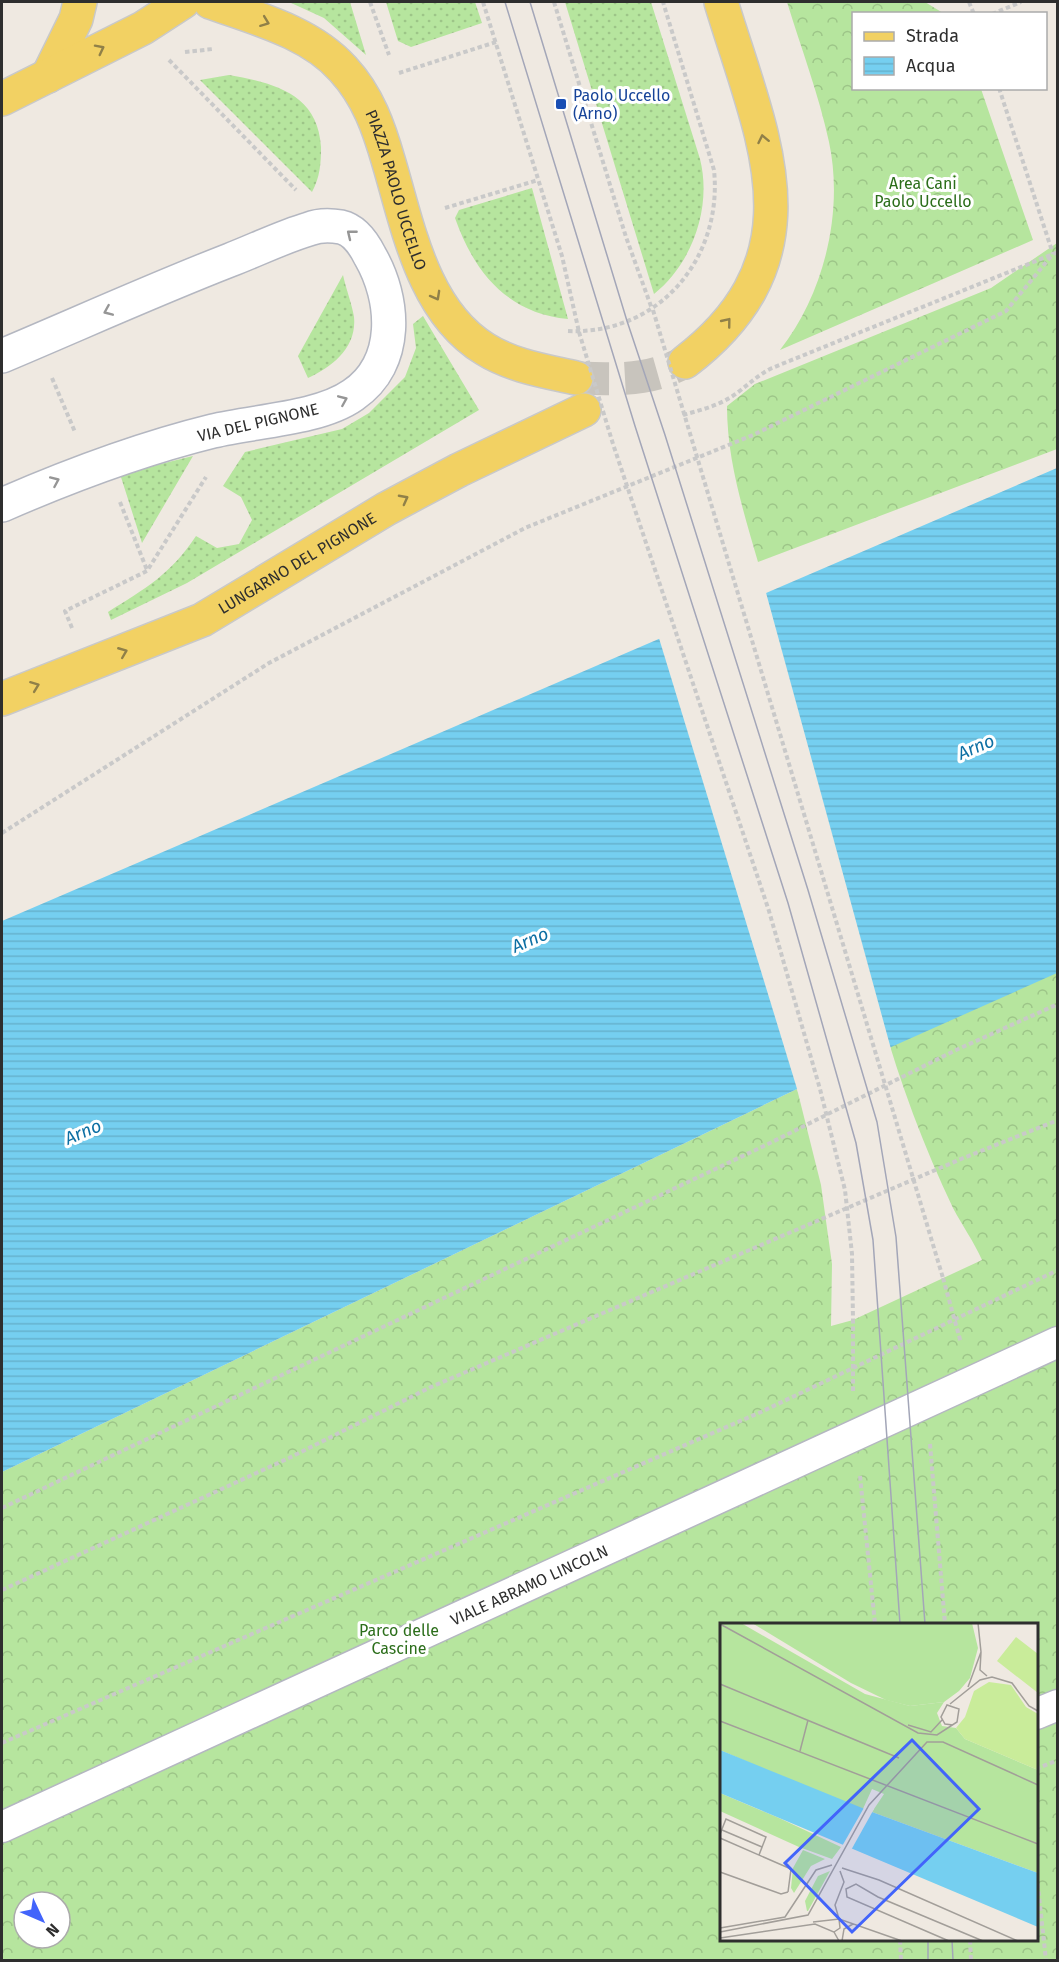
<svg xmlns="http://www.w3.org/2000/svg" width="1059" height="1962" font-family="'Fira Sans',sans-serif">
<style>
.grass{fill:url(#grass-dots)}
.forest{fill:url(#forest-crowns);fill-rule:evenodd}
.water{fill:url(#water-rules)}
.pier{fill:#efe9e1}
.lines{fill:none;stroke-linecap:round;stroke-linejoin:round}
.primary-tunnel{stroke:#c8c4bd;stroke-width:33;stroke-dasharray:33 16;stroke-linecap:butt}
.pedestrian-casing{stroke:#b4b7c1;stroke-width:33}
.minor-casing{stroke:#b4b7c1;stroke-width:36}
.primary-casing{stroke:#c9c9c9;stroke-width:36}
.path{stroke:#c9c9c9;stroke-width:4;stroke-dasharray:4.5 3;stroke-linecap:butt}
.pedestrian{stroke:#fff;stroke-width:30}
.minor{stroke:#fff;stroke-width:33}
.primary{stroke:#f2d163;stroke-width:33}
.tram{stroke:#a3a6b8;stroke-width:1.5}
.path-bridge{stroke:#c9c9c9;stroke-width:4;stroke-dasharray:4.5 3;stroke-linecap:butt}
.oneway{stroke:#908048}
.oneway2{stroke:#969696}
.transit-dot{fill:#1a4fb4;stroke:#fff;stroke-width:2}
.labels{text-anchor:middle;stroke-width:6;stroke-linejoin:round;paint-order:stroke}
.transit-label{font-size:16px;fill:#164399;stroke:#fff;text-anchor:start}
.park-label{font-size:16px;fill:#2c6e1b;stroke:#fff}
.street-label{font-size:16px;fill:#2e2e2e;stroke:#fff}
.water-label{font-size:18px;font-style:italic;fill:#0d6fa3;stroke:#fff}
.inset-road{fill:none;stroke:#a29e99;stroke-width:1.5}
.view{fill:#4264fb;fill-opacity:0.15;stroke:#4264fb;stroke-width:3}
.inset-edge{fill:none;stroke:#2e2e2e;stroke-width:3}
</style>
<defs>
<pattern id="grass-dots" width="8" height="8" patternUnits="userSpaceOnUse" patternTransform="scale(1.5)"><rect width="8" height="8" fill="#b6e59e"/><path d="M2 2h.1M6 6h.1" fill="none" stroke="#9dc588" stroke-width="1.8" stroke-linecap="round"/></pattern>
<pattern id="forest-crowns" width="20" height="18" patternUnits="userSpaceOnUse" patternTransform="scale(1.5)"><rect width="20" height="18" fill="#b6e59e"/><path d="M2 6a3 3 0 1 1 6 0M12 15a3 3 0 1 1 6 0" fill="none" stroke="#9dc588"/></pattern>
<pattern id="water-rules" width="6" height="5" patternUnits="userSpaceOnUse" patternTransform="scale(1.5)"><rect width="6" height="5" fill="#75cff0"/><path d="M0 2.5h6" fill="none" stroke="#66b2ce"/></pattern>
</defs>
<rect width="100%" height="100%" fill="#efe9e1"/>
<!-- grass -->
<path class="grass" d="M289 2H350L366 55 324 18Z
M386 2H475L482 23 411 47 398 41Z
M565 2H651L700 159C712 206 693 263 654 294Z
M229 75C274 83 318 94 321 147 321 164 320 177 312 192L200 80Z
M532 188 568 319C507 313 474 272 455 218L459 210Z
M343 275C346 289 352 304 354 317 357 348 332 367 308 378L298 356Z
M423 316 479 410 187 583 111 620 108 612C146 588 170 575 196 536L217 548 239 544 252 520 241 497 223 486 245 452 342 429 369 413 405 377 416 348 413 324Z
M193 456 142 543 120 474Z"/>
<!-- forest -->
<path class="forest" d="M787 2H925L943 13 854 14V88L981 89 1033 240 780 350C824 294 844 212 829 142 819 95 801 48 787 2Z
M1057 243V449L758 562C743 510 727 460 727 406L755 384 991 288Z
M1057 944V1960H2V1472L797 1089 821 1185 832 1264 831 1326 853 1320 982 1260C974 1242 962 1225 953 1208 924 1147 900 1083 882 1019ZM722 1624H1036V1940H722ZM24 1902H60V1938H24Z"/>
<!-- water -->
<path class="water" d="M1057 468V973L797 1089 2 1472V921Z"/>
<!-- pier -->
<path class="pier" d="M765 589 891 1049 798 1092 658 635Z"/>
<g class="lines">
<!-- primary-tunnel -->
<path class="primary-tunnel" d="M576 378C617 379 647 382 685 362"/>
<defs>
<g id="pedestrian">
<path d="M1036 1714 1058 1705"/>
<path id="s1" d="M2 1827 1058 1342"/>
</g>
<path id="minor" d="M2 356C78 324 153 290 230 260 256 250 282 237 309 229 319 225 330 225 341 227 354 230 364 244 370 256 395 299 400 363 353 395 319 419 254 421 213 431 140 449 71 475 2 505"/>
<g id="primary">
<path id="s2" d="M210 2C255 18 310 32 343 69 368 96 379 128 389 163 408 227 423 311 485 349 512 366 545 371 576 378"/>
<path d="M48 76 76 19 80 2"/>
<path d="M2 99 143 28 183 2"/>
<path d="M685 362C824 256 762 138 721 2"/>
<path id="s3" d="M2 699 202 620 386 509 459 470 584 410"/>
</g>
</defs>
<!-- pedestrian casing -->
<use href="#pedestrian" class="pedestrian-casing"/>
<!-- minor casing -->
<use href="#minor" class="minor-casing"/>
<!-- primary casing -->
<use href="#primary" class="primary-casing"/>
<!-- path -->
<path class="path" d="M370 2 389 55
M483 2 562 256 579 332
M554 2 626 237 652 309
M969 2 974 14
M992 14 1021 2
M185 52 213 49
M169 60 296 190
M399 73 496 42
M999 88 1053 254
M445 208 538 180
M568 331C659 335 723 258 714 170L663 2
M52 378 75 432
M683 415C701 410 721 405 737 393 749 384 758 375 772 368L1058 252
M120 502 147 570
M72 628 65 611 147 571 206 477
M2 833 269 663 525 528 753 435 1006 311 1053 254
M943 1278 961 1343
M853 1391V1320
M930 1444 945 1624
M860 1476 875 1624
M2 1508 768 1144 956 1050 1058 1004
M2 1590 289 1458 431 1387 961 1159 1058 1120
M2 1743 761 1412 1058 1270
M1036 1769 1058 1760
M1036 1869 1046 1960
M900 1940 901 1960
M970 1940 971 1960"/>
<!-- pedestrian -->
<use href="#pedestrian" class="pedestrian"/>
<!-- minor -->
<use href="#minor" class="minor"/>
<!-- primary -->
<use href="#primary" class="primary"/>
<!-- tram -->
<path class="tram" d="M505 2 635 426 788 903 856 1143 873 1240 900 1624
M530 2 627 321 665 435 808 890 877 1122 896 1237 925 1624
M928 1940V1960
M952 1940 953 1960"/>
<!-- path-bridge -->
<path class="path-bridge" d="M653 310 943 1278
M579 332 613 444 769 911 820 1089 845 1190 852 1254 853 1320"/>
</g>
<!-- one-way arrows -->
<defs><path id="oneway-chevron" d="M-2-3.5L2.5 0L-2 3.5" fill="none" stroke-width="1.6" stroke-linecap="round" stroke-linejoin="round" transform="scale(1.5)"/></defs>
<g class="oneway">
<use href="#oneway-chevron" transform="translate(265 22) rotate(21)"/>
<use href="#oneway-chevron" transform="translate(100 49) rotate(-27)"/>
<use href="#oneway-chevron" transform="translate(763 139) rotate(-102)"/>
<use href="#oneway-chevron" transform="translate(436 296) rotate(61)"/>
<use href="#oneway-chevron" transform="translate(727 322) rotate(-51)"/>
<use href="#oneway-chevron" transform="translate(404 499) rotate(-28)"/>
<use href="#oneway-chevron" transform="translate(123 652) rotate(-22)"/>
<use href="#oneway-chevron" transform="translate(35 686) rotate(-21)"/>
</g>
<g class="oneway2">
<use href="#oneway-chevron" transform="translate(351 234) rotate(-141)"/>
<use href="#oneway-chevron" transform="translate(108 311) rotate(157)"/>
<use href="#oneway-chevron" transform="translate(343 400) rotate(-23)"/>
<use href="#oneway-chevron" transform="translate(55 481) rotate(-24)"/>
</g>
<!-- markers -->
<rect class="transit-dot" x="555" y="98" width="12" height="12" rx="3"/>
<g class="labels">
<!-- transit labels -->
<g class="transit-label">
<text x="573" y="101">Paolo Uccello<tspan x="573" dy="18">(Arno)</tspan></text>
</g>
<!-- park labels -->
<g class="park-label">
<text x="923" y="189">Area Cani<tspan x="923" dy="18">Paolo Uccello</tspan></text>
<text x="399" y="1636">Parco delle<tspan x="399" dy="18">Cascine</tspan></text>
</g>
<!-- street labels -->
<g class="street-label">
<text dy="6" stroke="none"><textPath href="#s2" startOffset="284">PIAZZA PAOLO UCCELLO</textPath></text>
<text transform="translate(258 422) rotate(-13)" y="6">VIA DEL PIGNONE</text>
<text dy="6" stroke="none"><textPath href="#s3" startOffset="326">LUNGARNO DEL PIGNONE</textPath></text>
<text dy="6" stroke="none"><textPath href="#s1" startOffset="580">VIALE ABRAMO LINCOLN</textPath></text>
</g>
<!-- water labels -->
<g class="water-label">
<text transform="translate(976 747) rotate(-23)" y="6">Arno</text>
<text transform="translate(530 940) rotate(-23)" y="6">Arno</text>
<text transform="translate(83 1132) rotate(-23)" y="6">Arno</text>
</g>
</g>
<!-- overview -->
<g transform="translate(720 1623)">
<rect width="318" height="318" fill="#efe9e1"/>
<path d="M32 0H252L258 25 250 55 239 68 224 79 190 83 166 77 131 60ZM110 248 88 288H87L85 278 98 253Z" fill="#b6e59e"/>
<path d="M0 0H21L145 71 190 83 224 79 217 90 222 103 236 105 245 116 318 147V250L152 189 164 171 152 166 142 188 0 127ZM0 170 59 195 121 224 112 236 79 224 0 188ZM83 227 105 236 91 243 74 270 71 265 73 245Z" fill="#b6e59e"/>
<path d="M296 14 318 31V70L277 38ZM269 59 291 62 306 84 318 91V147L245 116 236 105 245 94 254 68Z" fill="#c9ec9a"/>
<path d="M0 127 152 189 318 250V304L0 170Z" fill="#75cff0"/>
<path d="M145 183 154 186 130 229 121 225Z" fill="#efe9e1"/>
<path class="inset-road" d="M258 0 261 29M0 1 198 110 217 112 237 99 239 86 227 82 221 94 225 101 233 102M0 61 179 135M248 64 261 29 260 47 267 53M230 81 260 57 272 54 292 60 309 83 318 88M0 98 318 221M188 102 211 109 222 97M80 128 88 97M2 207 42 224M0 211 6 196 46 214 39 232M0 215 71 246 68 269M122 245 159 257 298 318M120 248 124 259 115 282 119 296 182 318M0 249 61 271 68 269M93 299 119 296 120 305 114 309M0 305 65 294 96 247 112 242M0 309 88 292 149 182 207 119H223L318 162M0 315 95 301 114 309 119 318M122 318 124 306 133 301M229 318 127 274 126 266 136 261 158 274 263 318"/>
<path class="view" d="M192 117 259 186 132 309 65 240Z"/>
<rect width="318" height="318" class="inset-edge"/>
</g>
<!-- border -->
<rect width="1059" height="1962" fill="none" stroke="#2e2e2e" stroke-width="6"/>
<!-- legend -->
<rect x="852" y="12" width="195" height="78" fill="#ffffff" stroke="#ababab" stroke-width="1.5"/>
<rect x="864" y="32" width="30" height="9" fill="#f2d163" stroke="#ababab" stroke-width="1.5"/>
<text x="906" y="42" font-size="18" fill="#2e2e2e">Strada</text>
<rect x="864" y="57" width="30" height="18" fill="url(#water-rules)" stroke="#ababab" stroke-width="1.5"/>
<text x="906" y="72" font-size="18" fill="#2e2e2e">Acqua</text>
<!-- north arrow -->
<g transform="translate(42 1920) rotate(134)"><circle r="28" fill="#ffffff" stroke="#ababab" stroke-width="1.5"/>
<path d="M0-4.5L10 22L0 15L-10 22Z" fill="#4264fb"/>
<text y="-9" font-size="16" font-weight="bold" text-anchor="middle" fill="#2e2e2e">N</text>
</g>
</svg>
